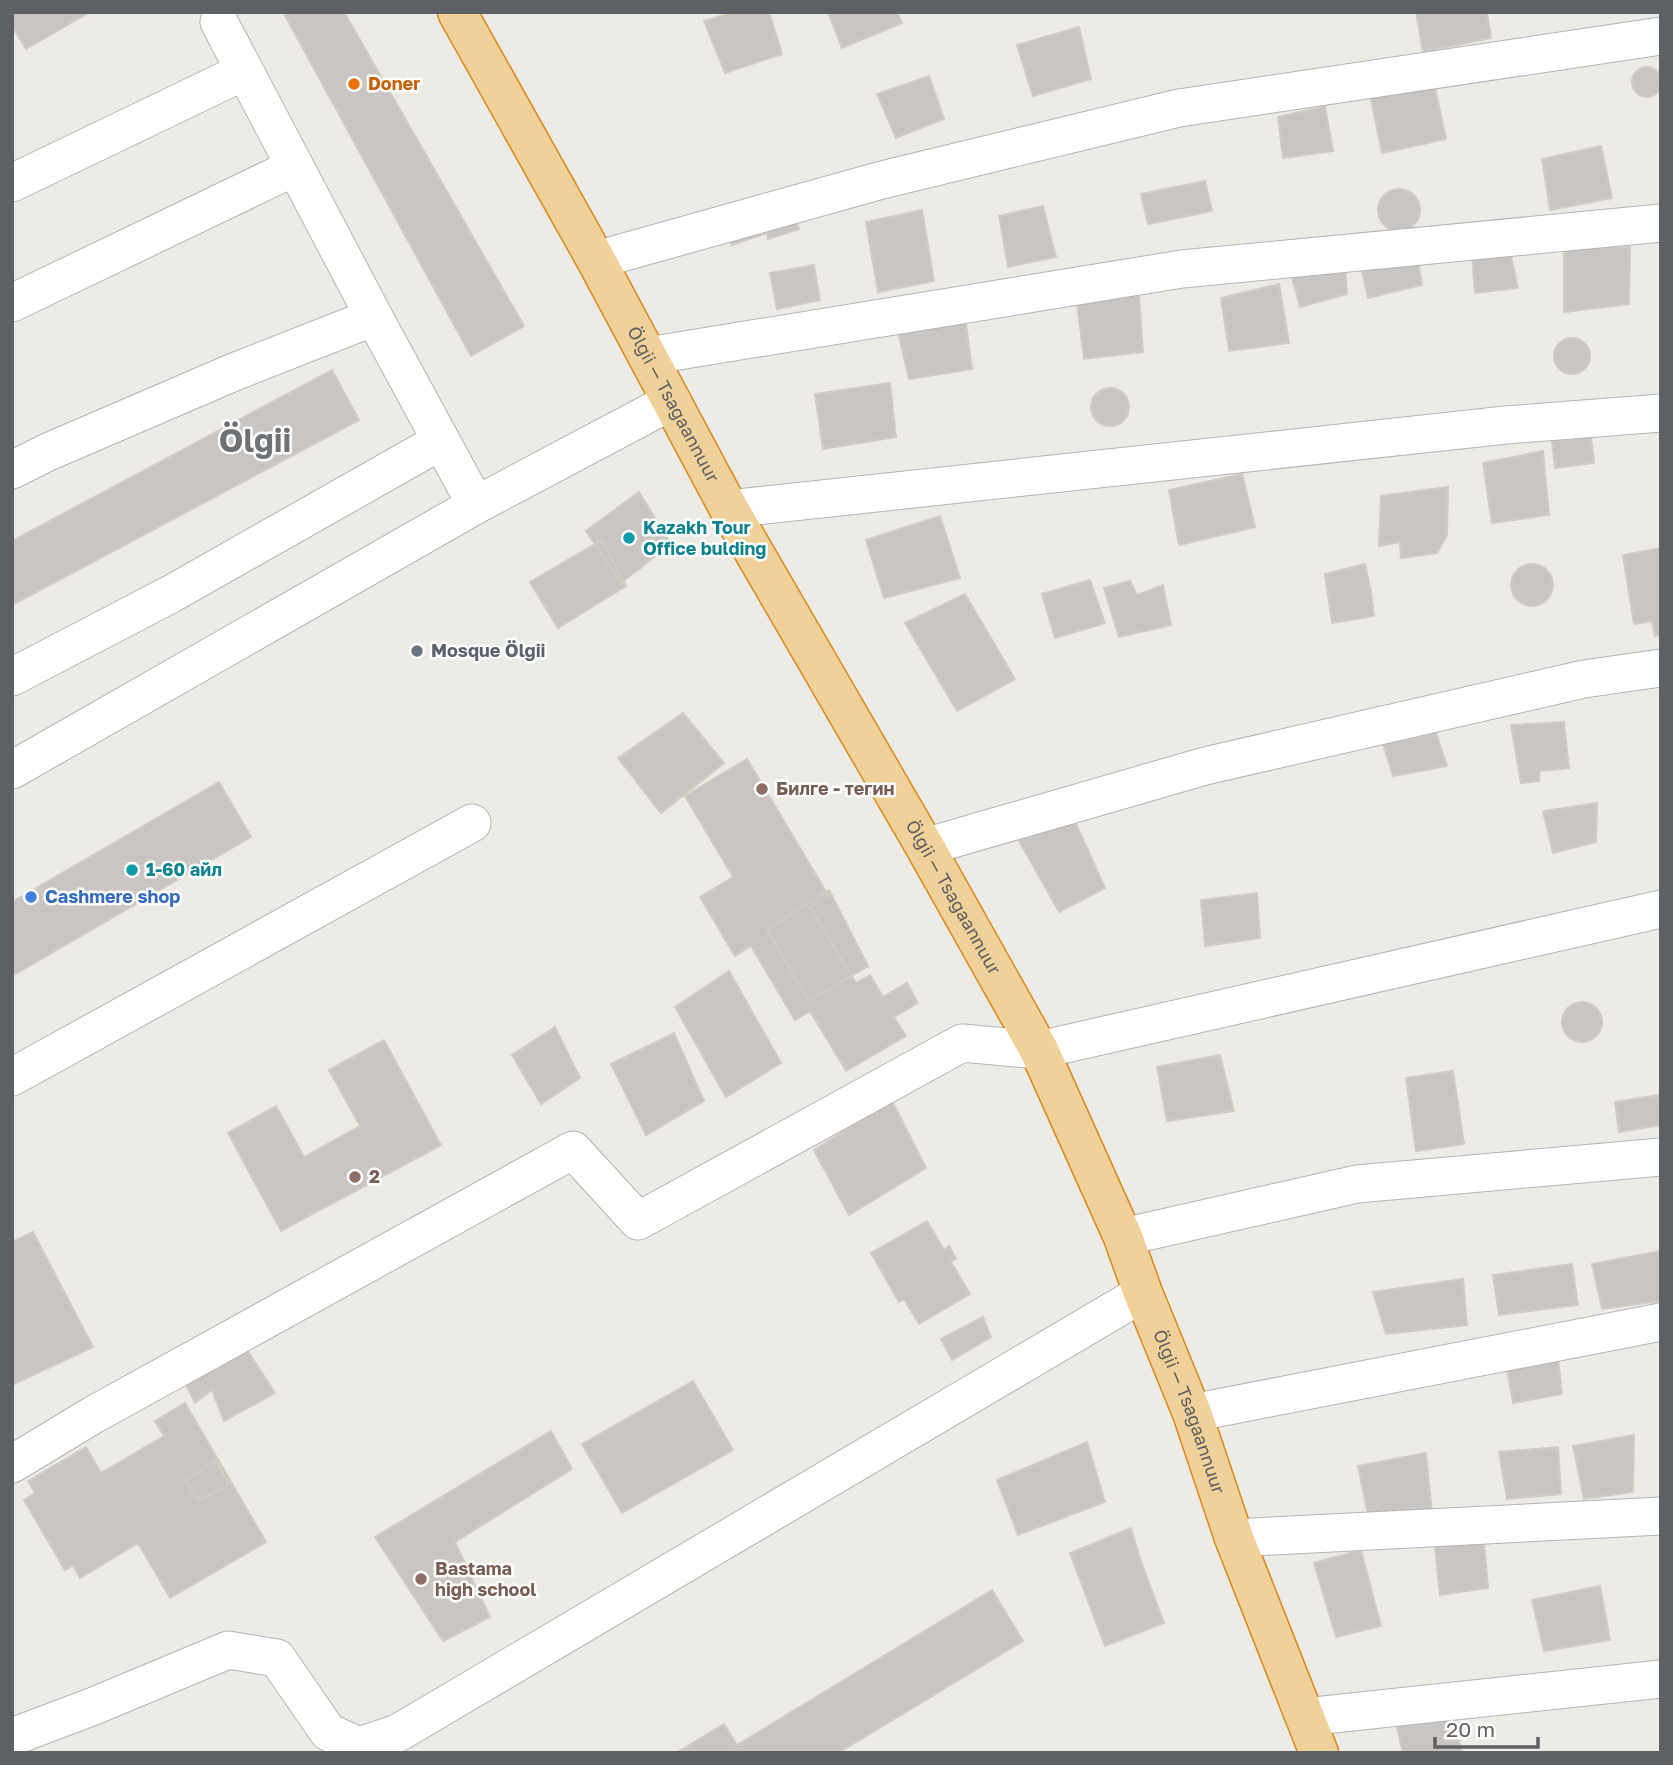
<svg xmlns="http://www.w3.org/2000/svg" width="1673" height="1765" font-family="'Golos Text',sans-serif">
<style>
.building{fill:#c9c5c2;stroke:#d1ccc4;stroke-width:2}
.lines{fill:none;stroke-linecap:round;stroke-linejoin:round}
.minor-casing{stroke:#b2b5b8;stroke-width:39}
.highway-casing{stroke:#d7891c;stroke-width:41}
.minor{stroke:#fff;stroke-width:37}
.highway{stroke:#f0d199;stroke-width:38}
.food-dot{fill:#e8710a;stroke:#fff;stroke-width:2.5}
.culture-dot{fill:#0f9aa8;stroke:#fff;stroke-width:2.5}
.worship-dot{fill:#6b7280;stroke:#fff;stroke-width:2.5}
.education-dot{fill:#8d6e63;stroke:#fff;stroke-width:2.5}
.shop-dot{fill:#3f7fe0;stroke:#fff;stroke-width:2.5}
.labels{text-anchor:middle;stroke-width:5;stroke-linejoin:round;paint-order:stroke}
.food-label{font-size:18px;font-weight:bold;fill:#c56008;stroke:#fff;text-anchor:start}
.street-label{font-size:18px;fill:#5d6064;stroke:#fff}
.culture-label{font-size:18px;font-weight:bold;fill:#0d838f;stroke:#fff;text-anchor:start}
.worship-label{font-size:18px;font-weight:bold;fill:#5b616d;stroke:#fff;text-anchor:start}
.education-label{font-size:18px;font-weight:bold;fill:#785e54;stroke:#fff;text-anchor:start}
.shop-label{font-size:18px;font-weight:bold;fill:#366cbe;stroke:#fff;text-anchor:start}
.town-label{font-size:32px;font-weight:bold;fill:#6e7275;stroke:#fff}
</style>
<rect width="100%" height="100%" fill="#edebe5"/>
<!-- building -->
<path class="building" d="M12 12H90L26 49 12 26Z
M283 12H344L524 326 471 356Z
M734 12H769L782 54 725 73 704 21Z
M828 12H897L902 23 842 48Z
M1416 12H1487L1491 38 1423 52Z
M1079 27 1091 79 1033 96 1017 45Z
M1632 82a15 15 0 1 1 30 0a15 15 0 1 1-30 0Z
M929 76 944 119 896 138 877 94Z
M1435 88 1446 139 1382 153 1370 94Z
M1325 106 1333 151 1283 158 1278 117Z
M1601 146 1612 198 1550 210 1542 159Z
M1205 181 1212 211 1148 224 1141 194Z
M1378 210a21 21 0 1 1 42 0a21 21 0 1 1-42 0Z
M1043 206 1056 257 1008 267 999 216Z
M922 210 934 281 878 292 866 222Z
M793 211 799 229 768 239 767 233 732 245 728 233Z
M1630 247 1629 304 1564 312V248Z
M1510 252 1518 288 1475 293 1472 254Z
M1418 261 1422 285 1368 298 1362 271Z
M814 265 820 300 777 309 770 273Z
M1345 268 1347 294 1300 307 1292 278Z
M1279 284 1289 343 1229 351 1221 298Z
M1139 295 1143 352 1084 359 1077 303Z
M965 317 972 369 909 379 896 323Z
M1554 356a18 18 0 1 1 36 0a18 18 0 1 1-36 0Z
M332 370 359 420 12 605V541Z
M890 383 896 437 823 449 815 394Z
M1091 407a19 19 0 1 1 38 0a19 19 0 1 1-38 0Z
M1591 437 1594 463 1555 468 1552 441Z
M1543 451 1549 515 1492 523 1483 463Z
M1242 474 1255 527 1179 545 1169 490Z
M1448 487 1447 535 1437 553 1401 558 1400 542 1379 546 1381 496Z
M639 492 671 544 621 583 586 531Z
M940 516 960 578 884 598 866 540Z
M602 540 626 586 558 628 530 582Z
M1661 548V635L1655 636 1652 621 1634 624 1623 555Z
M1365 564 1371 592 1374 616 1332 623 1325 574Z
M1511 585a21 21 0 1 1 42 0a21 21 0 1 1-42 0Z
M1090 580 1105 623 1055 638 1042 594Z
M1130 581 1137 595 1163 585 1171 625 1119 637 1104 588Z
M965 594 1015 679 957 711 905 623Z
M683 713 724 763 661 813 618 758Z
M1564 722 1569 768 1540 771 1539 781 1521 783 1511 725Z
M1436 733 1447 766 1393 776 1383 744Z
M747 759 828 895 810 907 856 983 870 975 883 997 907 983 918 1003 894 1017 906 1036 846 1071 810 1011 795 1020 751 946 735 956 700 897 733 877 685 796Z
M219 782 251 837 12 976V902Z
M1597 803 1596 842 1553 853 1543 811Z
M1072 815 1105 888 1059 912 1018 839Z
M829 890 868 966 809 1001 767 930Z
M1257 893 1260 938 1205 946 1201 900Z
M729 971 781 1063 726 1097 675 1007Z
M1562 1022a20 20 0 1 1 40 0a20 20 0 1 1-40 0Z
M555 1027 580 1078 541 1104 512 1055Z
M674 1033 704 1101 646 1135 611 1064Z
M384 1040 441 1145 281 1231 228 1133 276 1106 304 1157 360 1126 329 1070Z
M1220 1055 1234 1111 1167 1121 1157 1067Z
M1453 1071 1464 1144 1416 1151 1406 1078Z
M1659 1095 1661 1105V1125L1619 1132 1615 1102Z
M892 1101 926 1168 849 1215 814 1150Z
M927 1221 944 1250 949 1246 956 1259 951 1262 970 1294 919 1324 904 1299 899 1302 871 1253Z
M33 1232 93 1347 12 1385V1242Z
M1661 1251V1301L1602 1309 1592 1264Z
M1572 1264 1578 1305 1499 1315 1493 1275Z
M1463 1279 1467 1325 1386 1334 1373 1292Z
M983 1317 991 1337 952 1360 941 1339Z
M243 1344 275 1393 224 1421 212 1390 195 1403 186 1385Z
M1557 1350 1562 1394 1513 1403 1505 1358Z
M693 1381 733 1450 622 1513 582 1444Z
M185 1403 266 1542 170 1598 138 1543 80 1578 73 1565 65 1570 24 1500 35 1493 28 1481 86 1447 101 1473 164 1436 155 1421Z
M551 1431 572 1469 455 1542 490 1617 443 1641 375 1537Z
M1634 1435 1633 1492 1584 1499 1573 1446Z
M1087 1442 1105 1502 1018 1535 997 1480Z
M1558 1447 1561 1494 1507 1499 1499 1452Z
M1426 1453 1432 1513 1369 1519 1358 1466Z
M216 1460 229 1485 199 1500 185 1481Z
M1131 1528 1140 1559 1164 1623 1105 1646 1070 1553Z
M1484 1541 1488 1588 1440 1595 1435 1547Z
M1361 1550 1381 1626 1336 1637 1314 1563Z
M1600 1586 1610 1640 1544 1651 1532 1600Z
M992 1590 1023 1641 838 1753H676L724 1724 737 1745Z
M1451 1706 1462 1753H1403L1395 1720Z"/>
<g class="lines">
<defs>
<path id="minor" d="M219 22 374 317 476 505
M12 183 245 71
M596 260 882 180 1179 108 1661 36
M12 303 295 167
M648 356 1182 269 1661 223
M12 470 48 452 234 372 374 317
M729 509 1506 425 1661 413
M12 677 171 594 441 441
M12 770 476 505 672 401
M925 847 1205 766 1584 679 1661 668
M12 1077 472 823
M1123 1237 1357 1184 1661 1157
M1192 1413 1661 1322
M12 1464 93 1415 573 1150 638 1221 962 1043 1039 1050 1661 909
M1234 1538 1661 1516
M1305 1717 1661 1679
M12 1737 94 1706 228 1650 277 1658 328 1732 359 1746 398 1733 1143 1293"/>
<g id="highway">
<path id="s1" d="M457 12 596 260 729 509 925 847 1039 1050 1123 1237 1143 1293 1192 1413 1234 1538 1319 1753"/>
</g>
</defs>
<!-- minor casing -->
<use href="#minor" class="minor-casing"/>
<!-- highway casing -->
<use href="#highway" class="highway-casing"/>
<!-- minor -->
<use href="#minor" class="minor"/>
<!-- highway -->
<use href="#highway" class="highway"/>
</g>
<!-- markers -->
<circle class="food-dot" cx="354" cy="84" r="7"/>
<g class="culture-dot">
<circle cx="629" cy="538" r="7"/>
<circle cx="132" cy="870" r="7"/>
</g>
<circle class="worship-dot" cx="417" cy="651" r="7"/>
<g class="education-dot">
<circle cx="762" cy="789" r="7"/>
<circle cx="355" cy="1177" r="7"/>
<circle cx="421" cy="1579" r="7"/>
</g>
<circle class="shop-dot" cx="31" cy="897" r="7"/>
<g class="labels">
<!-- food labels -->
<g class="food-label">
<text x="368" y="90">Doner</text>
</g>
<!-- street labels -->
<g class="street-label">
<text dy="6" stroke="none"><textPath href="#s1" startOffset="448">Ölgii — Tsagaannuur</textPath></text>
<text dy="6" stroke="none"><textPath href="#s1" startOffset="1015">Ölgii — Tsagaannuur</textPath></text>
<text dy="6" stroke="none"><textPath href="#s1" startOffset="1582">Ölgii — Tsagaannuur</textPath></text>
</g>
<!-- culture labels -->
<g class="culture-label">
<text x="643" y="534">Kazakh Tour<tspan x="643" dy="21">Office bulding</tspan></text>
<text x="146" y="876">1-60 айл</text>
</g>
<!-- worship labels -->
<g class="worship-label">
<text x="431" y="657">Mosque Ölgii</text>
</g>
<!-- education labels -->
<g class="education-label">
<text x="776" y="795">Билге - тегин</text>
<text x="369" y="1183">2</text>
<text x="435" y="1575">Bastama<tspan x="435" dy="21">high school</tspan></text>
</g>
<!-- shop labels -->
<g class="shop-label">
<text x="45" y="903">Cashmere shop</text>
</g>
<!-- town labels -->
<g class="town-label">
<text x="255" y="452">Ölgii</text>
</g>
</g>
<!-- border -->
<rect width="1673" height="1765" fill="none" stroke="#5d6064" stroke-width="28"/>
<!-- scale -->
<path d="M1435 1737v10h103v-10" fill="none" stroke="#5d6064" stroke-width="3.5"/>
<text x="1446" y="1737" font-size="21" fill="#5d6064" stroke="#ffffff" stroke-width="5" paint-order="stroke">20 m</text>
</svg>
